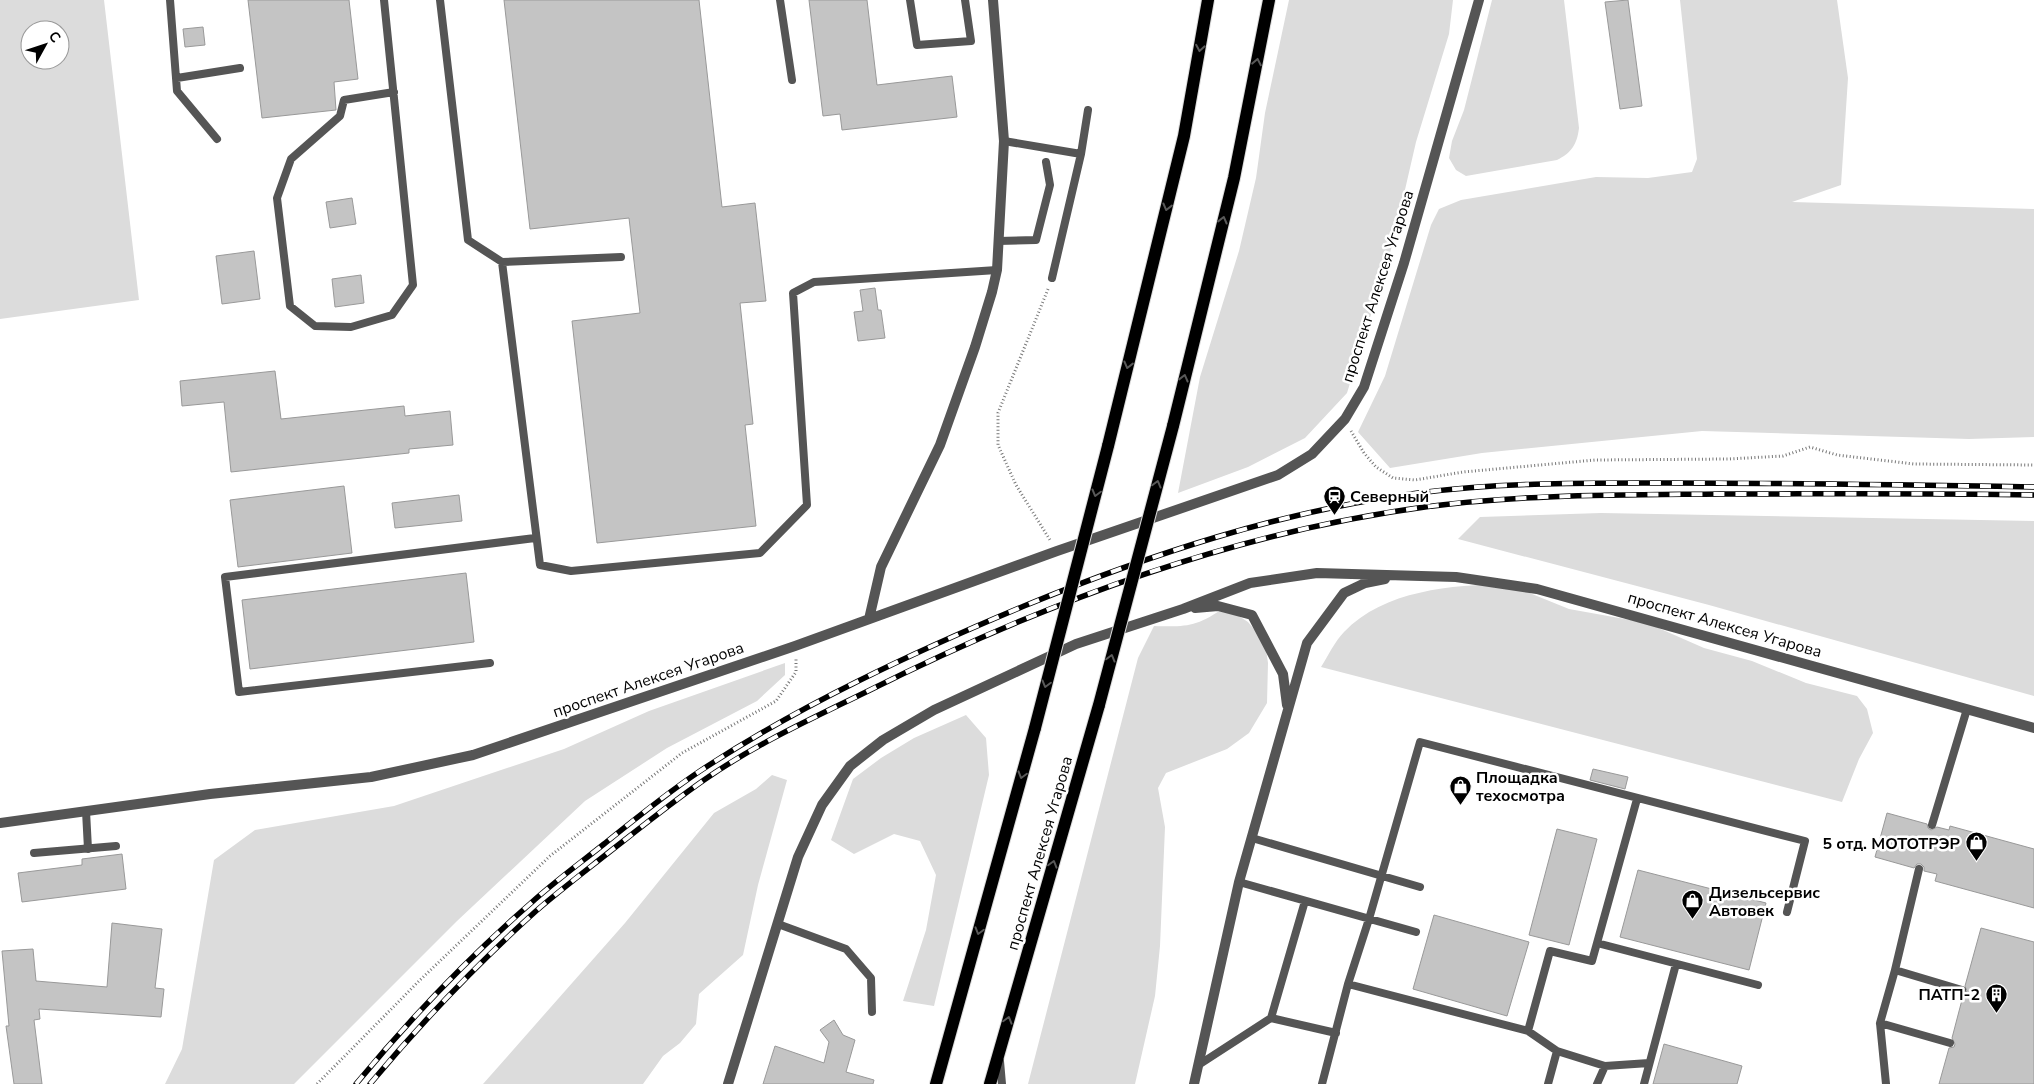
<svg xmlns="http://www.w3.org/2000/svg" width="2034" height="1084" font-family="'Nunito Sans',sans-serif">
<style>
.green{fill:#dcdcdc;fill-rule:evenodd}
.building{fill:#c4c4c4;stroke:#999}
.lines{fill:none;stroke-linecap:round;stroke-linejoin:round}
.primary-casing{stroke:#dbdbdb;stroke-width:14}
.path{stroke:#777;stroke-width:3;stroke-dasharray:1 2.5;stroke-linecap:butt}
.service{stroke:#555;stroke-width:8}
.minor{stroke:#555;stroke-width:10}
.primary{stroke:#000;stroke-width:12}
.rail-casing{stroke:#000;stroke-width:5.5}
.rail{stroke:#fff;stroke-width:4;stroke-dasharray:11;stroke-linecap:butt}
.primary-bridge-casing{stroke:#dbdbdb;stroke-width:14;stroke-linecap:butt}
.primary-bridge{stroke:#000;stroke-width:12}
.oneway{stroke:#595959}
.labels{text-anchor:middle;stroke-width:5;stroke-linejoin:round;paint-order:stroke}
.street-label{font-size:16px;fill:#000;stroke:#fff}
.poi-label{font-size:16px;font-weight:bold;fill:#000;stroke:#fff;text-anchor:start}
</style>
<rect width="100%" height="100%" fill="#fff"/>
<!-- green -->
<path class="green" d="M0 0H104L139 300 0 319ZM30 30H60V60H30Z
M1289 0H1453L1449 34 1416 142 1392 246 1347 393 1305 438 1248 467 1178 493 1200 377 1239 251 1256 178 1265 113Z
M1492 0H1564L1579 128C1577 145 1571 153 1557 160L1466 176 1456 170 1449 158 1452 141 1464 110Z
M1680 0H1837L1848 78 1841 185 1792 202 2034 209V437L1969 439 1702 431 1482 453 1390 468 1358 432 1385 376 1431 225 1439 209 1461 200 1596 177 1648 178 1692 172 1697 159Z
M1601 513 2034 521V696L1709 605 1458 539 1480 517Z
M1507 584 1569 609 1647 623 1704 648 1752 661 1806 683 1857 696 1867 709 1873 733 1859 759 1842 802 1321 667C1328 656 1335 641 1344 632 1384 590 1452 585 1507 584Z
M1225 607 1248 622 1265 642 1268 663 1267 703 1249 733 1227 749 1166 773 1158 788 1165 827 1160 946 1155 996 1135 1084H1028L1138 658 1154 626C1186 627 1197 627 1225 607Z
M785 663V675L757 701 667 748 585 801 457 921 294 1084H165L182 1049 214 860 255 830 394 806 564 749 649 711Z
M966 715 986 738 989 775 934 1006 903 1001 926 930 936 875 920 841 894 834 854 854 831 840 853 779 881 758 914 738Z
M772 775 787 780 758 885 743 955 699 994 696 1024 680 1043 663 1056 643 1084H483L625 923 714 813 756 789Z"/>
<!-- building -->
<path class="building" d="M248 0H349L358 79 334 82 336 110 262 118Z
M504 0H699L722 207 755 203 766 301 740 303 753 424 745 425 756 526 597 543 572 321 640 313 629 218 530 229Z
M809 0H867L877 85 952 76 957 117 842 130 840 114 823 116Z
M1628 0 1642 106 1620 109 1605 2Z
M203 27 205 45 185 47 183 29Z
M352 198 356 224 330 228 326 202Z
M254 251 260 299 222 304 216 256Z
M361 275 364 303 335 307 332 279Z
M875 288 878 310H881L885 338 858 341 854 312 863 311 860 290Z
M275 371 281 419 404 406 405 416 450 411 453 445 409 449V453L231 472 224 402 182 406 180 381Z
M344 486 352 553 238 567 230 500Z
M459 495 462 521 395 528 392 503Z
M466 573 474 642 250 669 242 600Z
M1593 769 1628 777 1625 789 1590 780Z
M1887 813 1927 824 1928 828 1931 830 1937 827 1949 830 1950 826 2034 849V908L1935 881 1937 874 1924 871V867L1921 864H1917L1914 868 1875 857Z
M1557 829 1597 839 1569 945 1529 935Z
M122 854 126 889 22 902 18 873 82 865V859Z
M1638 870 1766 903 1749 970 1620 937Z
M1434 915 1529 942 1507 1016 1413 989Z
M112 923 162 929 155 988 164 989 161 1017 39 1009 40 1019 34 1020 42 1084H14L6 1026H9L2 951 33 949 36 981 107 987Z
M1981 928 2034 942V1084H1939L1949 1048 1954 1047 1955 1044 1952 1038 1963 996 1967 991 1965 986Z
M834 1020 843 1035 855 1040 846 1072 874 1080 873 1084H763L775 1046 824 1063 829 1042 820 1030Z
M1664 1044 1742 1066 1737 1084H1653Z"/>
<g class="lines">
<defs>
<path id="primary" d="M1173 426 1234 178 1269 0
M1108 446 1184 136 1208 0
M936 1084 1035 728
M990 1084 1099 705"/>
</defs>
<!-- primary casing -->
<use href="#primary" class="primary-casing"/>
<!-- path -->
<path class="path" d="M1048 289 998 413V445L1016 485 1050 540
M1351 431 1364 453 1376 467 1393 478 1415 480 1463 472 1595 460 1728 459 1783 456 1810 447 1837 455 1914 464 2034 465
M317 1084 419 981 550 856 682 753 776 701 796 672V659"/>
<!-- service -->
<path class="service" d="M170 0 177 91 217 139
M384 0 413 285 392 315 351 327 315 326 290 306 277 198 291 159 340 116 344 100 394 92
M440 0 468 240 502 262 540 565 571 571 760 553 807 505 793 293 814 282 997 270
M780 0 792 80
M910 0 917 45 971 41 965 0
M177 78 240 68
M1004 141 1081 154
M998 241 1036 240 1050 185 1046 162
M502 262 621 257
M1052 278 1081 154 1088 110
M490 663 239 692 225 577 535 538
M86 811 88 849
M1932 825 1967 709
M1252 838 1420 887
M34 853 116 846
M1239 882 1416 932
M778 924 846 949 871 978 872 1012
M1597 943 1637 799
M1895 970 1962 990
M1348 984 1528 1031 1557 1051 1605 1066 1649 1063
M1271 1018 1336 1033
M1880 1023 1950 1043
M1528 1031 1550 951 1592 961 1597 943 1758 985
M1000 1061 1002 1084
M1200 1064 1271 1018 1305 901
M1322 1084 1348 984 1369 919 1420 742 1805 841 1787 912
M1548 1084 1557 1051
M1597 1084 1605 1066
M1644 1084 1676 964
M1886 1084 1880 1023 1895 970 1919 869"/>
<!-- minor -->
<path class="minor" d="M1195 608 1218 606 1252 615 1283 674 1287 705
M869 619 881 567 940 445 975 347 992 292 997 270 1004 141 993 0
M0 823 210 794 371 777 473 755 795 646 1057 551 1278 475 1312 454 1345 419 1364 387 1404 263 1479 0
M728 1084 798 857 822 805 850 766 883 740 934 710 1076 644 1183 609 1250 583 1317 573 1456 577 1537 589 2034 728
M1194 1084 1239 882 1307 643 1344 593 1365 583 1385 579"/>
<!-- primary -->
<use href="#primary" class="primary"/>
<defs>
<path id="rail" d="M356 1084C409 1020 468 958 531 903 554 882 579 864 604 844 635 819 667 793 700 771 800 705 914 652 1024 606 1151 554 1282 511 1418 493 1502 482 1586 483 1670 483 1791 483 1913 485 2034 487
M370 1084C421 1023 477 964 536 911 559 891 584 872 608 853 640 828 671 803 704 780 754 745 811 719 866 692 1041 604 1230 533 1425 507 1522 494 1622 495 1720 494 1825 494 1929 493 2034 495"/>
</defs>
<!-- rail casing -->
<use href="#rail" class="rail-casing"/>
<!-- rail -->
<use href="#rail" class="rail"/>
<defs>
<path id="primary-bridge" d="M1099 705 1173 426
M1035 728 1108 446"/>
</defs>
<!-- primary-bridge casing -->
<use href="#primary-bridge" class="primary-bridge-casing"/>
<!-- primary-bridge -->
<use href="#primary-bridge" class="primary-bridge"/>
</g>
<!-- one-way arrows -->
<defs><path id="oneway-chevron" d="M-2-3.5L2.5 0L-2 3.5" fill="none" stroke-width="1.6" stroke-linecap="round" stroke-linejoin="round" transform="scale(1.25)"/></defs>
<g class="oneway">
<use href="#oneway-chevron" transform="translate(1200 48) rotate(100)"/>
<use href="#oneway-chevron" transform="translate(1257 62) rotate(-79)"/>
<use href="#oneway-chevron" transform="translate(1167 207) rotate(104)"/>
<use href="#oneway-chevron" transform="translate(1223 220) rotate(-76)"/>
<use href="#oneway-chevron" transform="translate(1128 365) rotate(104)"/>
<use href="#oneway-chevron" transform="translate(1184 378) rotate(-76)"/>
<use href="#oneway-chevron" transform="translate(1157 484) rotate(-75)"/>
<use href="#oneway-chevron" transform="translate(1096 493) rotate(105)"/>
<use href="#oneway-chevron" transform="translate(1111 658) rotate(-75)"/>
<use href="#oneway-chevron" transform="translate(1046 684) rotate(105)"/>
<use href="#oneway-chevron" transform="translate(1022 775) rotate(106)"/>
<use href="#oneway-chevron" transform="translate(1053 864) rotate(-74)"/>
<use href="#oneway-chevron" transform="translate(979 931) rotate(106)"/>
<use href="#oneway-chevron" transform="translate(1008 1020) rotate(-74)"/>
</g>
<!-- icons -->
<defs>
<symbol id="station-pin" viewBox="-11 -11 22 30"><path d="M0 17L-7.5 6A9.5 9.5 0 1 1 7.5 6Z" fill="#000" stroke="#fff"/><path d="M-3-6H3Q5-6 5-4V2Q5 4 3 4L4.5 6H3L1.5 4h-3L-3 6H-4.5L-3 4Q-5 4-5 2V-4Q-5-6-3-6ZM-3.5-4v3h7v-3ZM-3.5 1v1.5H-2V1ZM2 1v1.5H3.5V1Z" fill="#fff"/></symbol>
<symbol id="shop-pin" viewBox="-11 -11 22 30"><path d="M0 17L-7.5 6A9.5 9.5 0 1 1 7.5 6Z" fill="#000" stroke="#fff"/><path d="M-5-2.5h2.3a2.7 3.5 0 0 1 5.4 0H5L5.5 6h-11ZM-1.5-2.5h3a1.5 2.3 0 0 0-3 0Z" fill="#fff"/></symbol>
<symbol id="building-pin" viewBox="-11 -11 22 30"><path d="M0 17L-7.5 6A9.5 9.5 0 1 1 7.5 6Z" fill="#000" stroke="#fff"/><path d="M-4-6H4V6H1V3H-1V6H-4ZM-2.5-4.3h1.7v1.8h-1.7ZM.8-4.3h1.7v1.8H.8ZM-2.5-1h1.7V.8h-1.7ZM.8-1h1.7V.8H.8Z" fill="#fff"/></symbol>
</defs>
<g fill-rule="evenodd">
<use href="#station-pin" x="1322" y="484" width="25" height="34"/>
<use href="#shop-pin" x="1448" y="774" width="25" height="34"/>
<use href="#shop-pin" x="1964" y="830" width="25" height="34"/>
<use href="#shop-pin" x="1680" y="888" width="25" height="34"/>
<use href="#building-pin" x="1984" y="982" width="25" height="34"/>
</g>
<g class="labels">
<!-- street labels -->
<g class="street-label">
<text transform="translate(1377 286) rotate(-72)" y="6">проспект Алексея Угарова</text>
<text transform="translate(1725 624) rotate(16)" y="6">проспект Алексея Угарова</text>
<text transform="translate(648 679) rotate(-19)" y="6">проспект Алексея Угарова</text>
<text transform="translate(1039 853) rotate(-74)" y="6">проспект Алексея Угарова</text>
</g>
<!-- poi labels -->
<g class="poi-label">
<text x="1350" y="502">Северный</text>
<text x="1476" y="783">Площадка<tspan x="1476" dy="18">техосмотра</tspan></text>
<text x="1960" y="849" text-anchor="end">5 отд. МОТОТРЭР</text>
<text x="1709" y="898">Дизельсервис<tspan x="1709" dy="18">Автовек</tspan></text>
<text x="1980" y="1000" text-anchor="end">ПАТП-2</text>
</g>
</g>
<!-- north arrow -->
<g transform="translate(45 45) rotate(50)"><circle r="24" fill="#ffffff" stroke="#999999"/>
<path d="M0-4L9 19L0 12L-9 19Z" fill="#000000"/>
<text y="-8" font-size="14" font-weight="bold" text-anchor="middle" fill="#000000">С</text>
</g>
</svg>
